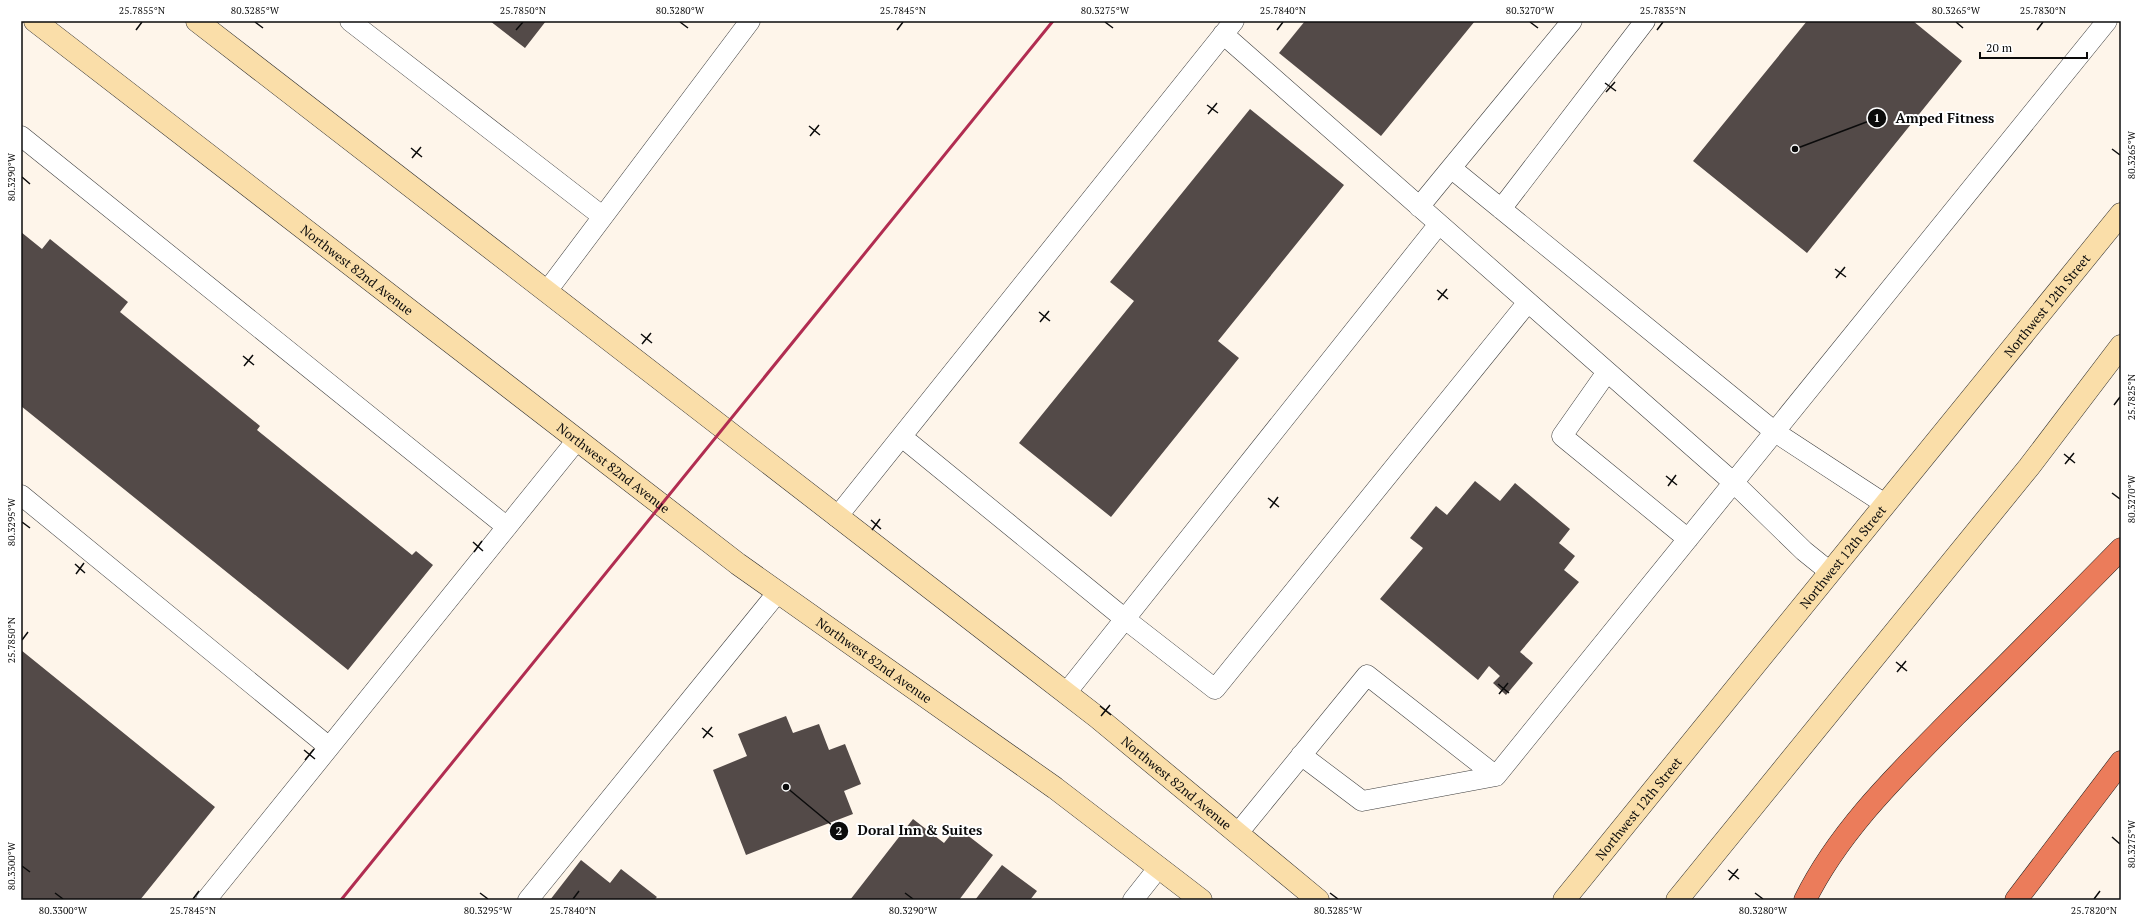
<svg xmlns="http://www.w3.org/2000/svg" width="2142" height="921" font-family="'PT Serif',serif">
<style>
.building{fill:#534a48}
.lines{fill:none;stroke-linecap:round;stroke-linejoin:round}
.lane-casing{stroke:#3e3e3e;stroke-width:21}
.secondary-casing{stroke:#2d2d2d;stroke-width:23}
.highway-casing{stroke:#1c1c1c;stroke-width:23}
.lane{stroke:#fff;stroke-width:20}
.secondary{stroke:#fadea9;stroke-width:22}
.highway{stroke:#eb7c5b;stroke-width:22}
.rail{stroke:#b12d51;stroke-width:3}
.ticks{fill:none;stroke:#0b0b0b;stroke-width:1.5}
.labels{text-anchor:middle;stroke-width:4;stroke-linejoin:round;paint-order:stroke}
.street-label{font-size:13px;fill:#0b0b0b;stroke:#fff}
.leader{fill:none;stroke:#0b0b0b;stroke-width:1.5}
.callout-dot{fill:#0b0b0b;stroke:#fff;stroke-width:1.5}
.mark-label{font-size:12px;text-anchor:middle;font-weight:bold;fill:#fff}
.callout-label{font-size:14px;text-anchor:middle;font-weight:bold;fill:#0b0b0b;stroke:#fff;stroke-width:4;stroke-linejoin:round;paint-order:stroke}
.neatline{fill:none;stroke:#0b0b0b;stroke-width:1.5}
.ticks-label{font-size:10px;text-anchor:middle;fill:#0b0b0b}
</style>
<rect width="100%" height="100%" fill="#fef5ea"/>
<!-- building -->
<path class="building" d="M490 21H546L525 48Z
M1305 21H1475L1381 136 1279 53Z
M1807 21H1913L1962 61 1807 253 1693 161Z
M1250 109 1344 185 1218 341 1239 358 1111 517 1019 443 1134 301 1110 282Z
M21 232 42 249 50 239 128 302 120 312 260 426 257 430 412 555 416 551 433 565 348 670 21 406Z
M1475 481 1500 501 1515 483 1570 529 1559 543 1575 556 1564 570 1579 582 1520 652 1533 663 1506 695 1493 683 1500 676 1489 666 1478 680 1380 599 1423 548 1410 538 1436 506 1447 515Z
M21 650 215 807 140 900H21Z
M786 716 793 733 819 724 829 750 845 744 861 784 844 791 853 814 746 855 713 770 747 756 738 734Z
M913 819 944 843 957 827 993 855 959 900H850Z
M581 860 610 883 621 869 657 897 654 900H550Z
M1002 865 1037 891 1030 900H975Z"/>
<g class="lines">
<defs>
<path id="lane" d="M350 21 602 216
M1223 34 1734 483 1804 551 1830 572
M21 136 507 527
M1451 168 1572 21
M1419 207 1451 168 1775 432 1885 504
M1501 209 1645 21
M547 291 750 21
M1607 372 1562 436 1688 539
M902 437 1125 619 1215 689 1528 302
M21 495 329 747
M837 517 1234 21
M1066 693 1439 224
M1301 755 1362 801 1496 776
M1238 833 1367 675 1496 776 2107 21
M206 900 577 440
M528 900 778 592
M1133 900 1159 867"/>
<g id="secondary">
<path id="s1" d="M35 21 738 564 1055 788 1201 900"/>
<path id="s2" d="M197 21 1097 717 1318 900"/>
<path id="s3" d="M1564 900 2121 214"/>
<path d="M1677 900 2029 467 2121 346"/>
</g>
<path id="highway" d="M1805 900C1840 829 1900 772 1955 716 2011 661 2066 605 2121 549
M2016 900 2121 762"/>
</defs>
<!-- lane casing -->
<use href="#lane" class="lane-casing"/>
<!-- secondary casing -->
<use href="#secondary" class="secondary-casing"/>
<!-- highway casing -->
<use href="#highway" class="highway-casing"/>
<!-- lane -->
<use href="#lane" class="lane"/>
<!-- secondary -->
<use href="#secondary" class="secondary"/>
<!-- highway -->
<use href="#highway" class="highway"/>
<!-- rail -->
<path class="rail" d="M341 900 1053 21"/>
</g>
<!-- ticks -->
<path class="ticks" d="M255 22 263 28M680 22 688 28M1105 22 1113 28M1530 22 1538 28M1956 22 1963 28M136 30 142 22M516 30 523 22M897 30 903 22M1277 30 1283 22M1657 30 1663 22M2037 30 2043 22M1605 83 1616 91M1606 92 1615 82M1207 105 1218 113M1208 114 1217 103M809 126 820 135M810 136 819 125M411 148 422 157M2112 149 2120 155M412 158 421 147M22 177 30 184M1835 269 1846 277M1836 278 1845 267M1437 290 1448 299M1438 300 1447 289M1039 312 1050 321M1040 322 1049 311M641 334 652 343M642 344 651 333M243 356 254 365M244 366 253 355M2114 405 2120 397M2064 454 2075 463M2065 464 2074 453M1666 476 1677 485M1668 486 1676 475M2112 493 2120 499M1268 498 1279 507M1270 508 1278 497M871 520 881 529M22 522 30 528M872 530 880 519M473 542 483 551M474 552 482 541M75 564 85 573M76 574 84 563M22 640 28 632M1896 662 1907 671M1897 672 1906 661M1498 684 1509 693M1499 694 1508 683M1100 706 1111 715M1101 716 1110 705M702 728 713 737M703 738 712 727M304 750 315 759M305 760 314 749M2112 837 2120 844M22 866 30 872M1728 870 1739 879M1729 880 1738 869M55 893 63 899M480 893 488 899M905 893 913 899M1330 893 1338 899M1755 893 1763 899M193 899 199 891M573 899 579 891M2094 899 2100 891"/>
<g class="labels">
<!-- street labels -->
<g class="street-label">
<text dy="5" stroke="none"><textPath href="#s1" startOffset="407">Northwest 82nd Avenue</textPath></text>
<text dy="5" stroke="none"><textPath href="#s3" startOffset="766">Northwest 12th Street</textPath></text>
<text dy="5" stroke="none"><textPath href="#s1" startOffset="731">Northwest 82nd Avenue</textPath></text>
<text dy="5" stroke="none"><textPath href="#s3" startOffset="442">Northwest 12th Street</textPath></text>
<text dy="5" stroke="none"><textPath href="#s1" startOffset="1055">Northwest 82nd Avenue</textPath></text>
<text dy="5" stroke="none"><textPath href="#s2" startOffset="1241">Northwest 82nd Avenue</textPath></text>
<text dy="5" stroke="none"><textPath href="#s3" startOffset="118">Northwest 12th Street</textPath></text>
</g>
</g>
<!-- callouts -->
<path class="leader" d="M1795 149L1877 118M786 787L839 831"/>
<g class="callout-dot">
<circle cx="1795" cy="149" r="4"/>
<circle cx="786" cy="787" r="4"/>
<circle cx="1877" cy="118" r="10"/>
<circle cx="839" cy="831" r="10"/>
</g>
<g class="mark-label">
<text x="1877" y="122">1</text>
<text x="839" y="835">2</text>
</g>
<g class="callout-label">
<text x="1945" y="123">Amped Fitness</text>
<text x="920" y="835">Doral Inn &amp; Suites</text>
</g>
<!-- border -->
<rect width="2142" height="921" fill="none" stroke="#ffffff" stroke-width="44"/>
<!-- scale -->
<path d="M1980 52v6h107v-6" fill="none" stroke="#0b0b0b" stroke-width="2"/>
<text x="1986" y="52" font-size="12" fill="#0b0b0b" stroke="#ffffff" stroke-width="3" paint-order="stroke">20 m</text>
<rect x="22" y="22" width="2098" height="877" class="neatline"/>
<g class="ticks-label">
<text x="142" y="14">25.7855°N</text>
<text x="255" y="14">80.3285°W</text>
<text x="523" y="14">25.7850°N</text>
<text x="680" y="14">80.3280°W</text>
<text x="903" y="14">25.7845°N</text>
<text x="1105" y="14">80.3275°W</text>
<text x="1283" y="14">25.7840°N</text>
<text x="1530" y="14">80.3270°W</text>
<text x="1663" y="14">25.7835°N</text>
<text x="1956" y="14">80.3265°W</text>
<text x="2043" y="14">25.7830°N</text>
<text transform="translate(2131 155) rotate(-90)" y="4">80.3265°W</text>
<text transform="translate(11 177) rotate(-90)" y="4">80.3290°W</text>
<text transform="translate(2131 397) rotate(-90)" y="4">25.7825°N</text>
<text transform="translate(2131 499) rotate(-90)" y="4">80.3270°W</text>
<text transform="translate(11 522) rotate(-90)" y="4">80.3295°W</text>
<text transform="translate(11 640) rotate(-90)" y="4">25.7850°N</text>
<text transform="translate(2131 844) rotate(-90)" y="4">80.3275°W</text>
<text transform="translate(11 866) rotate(-90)" y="4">80.3300°W</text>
<text x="63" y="914">80.3300°W</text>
<text x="193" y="914">25.7845°N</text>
<text x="488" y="914">80.3295°W</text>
<text x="573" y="914">25.7840°N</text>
<text x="913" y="914">80.3290°W</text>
<text x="1338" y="914">80.3285°W</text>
<text x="1763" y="914">80.3280°W</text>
<text x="2094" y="914">25.7820°N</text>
</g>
</svg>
